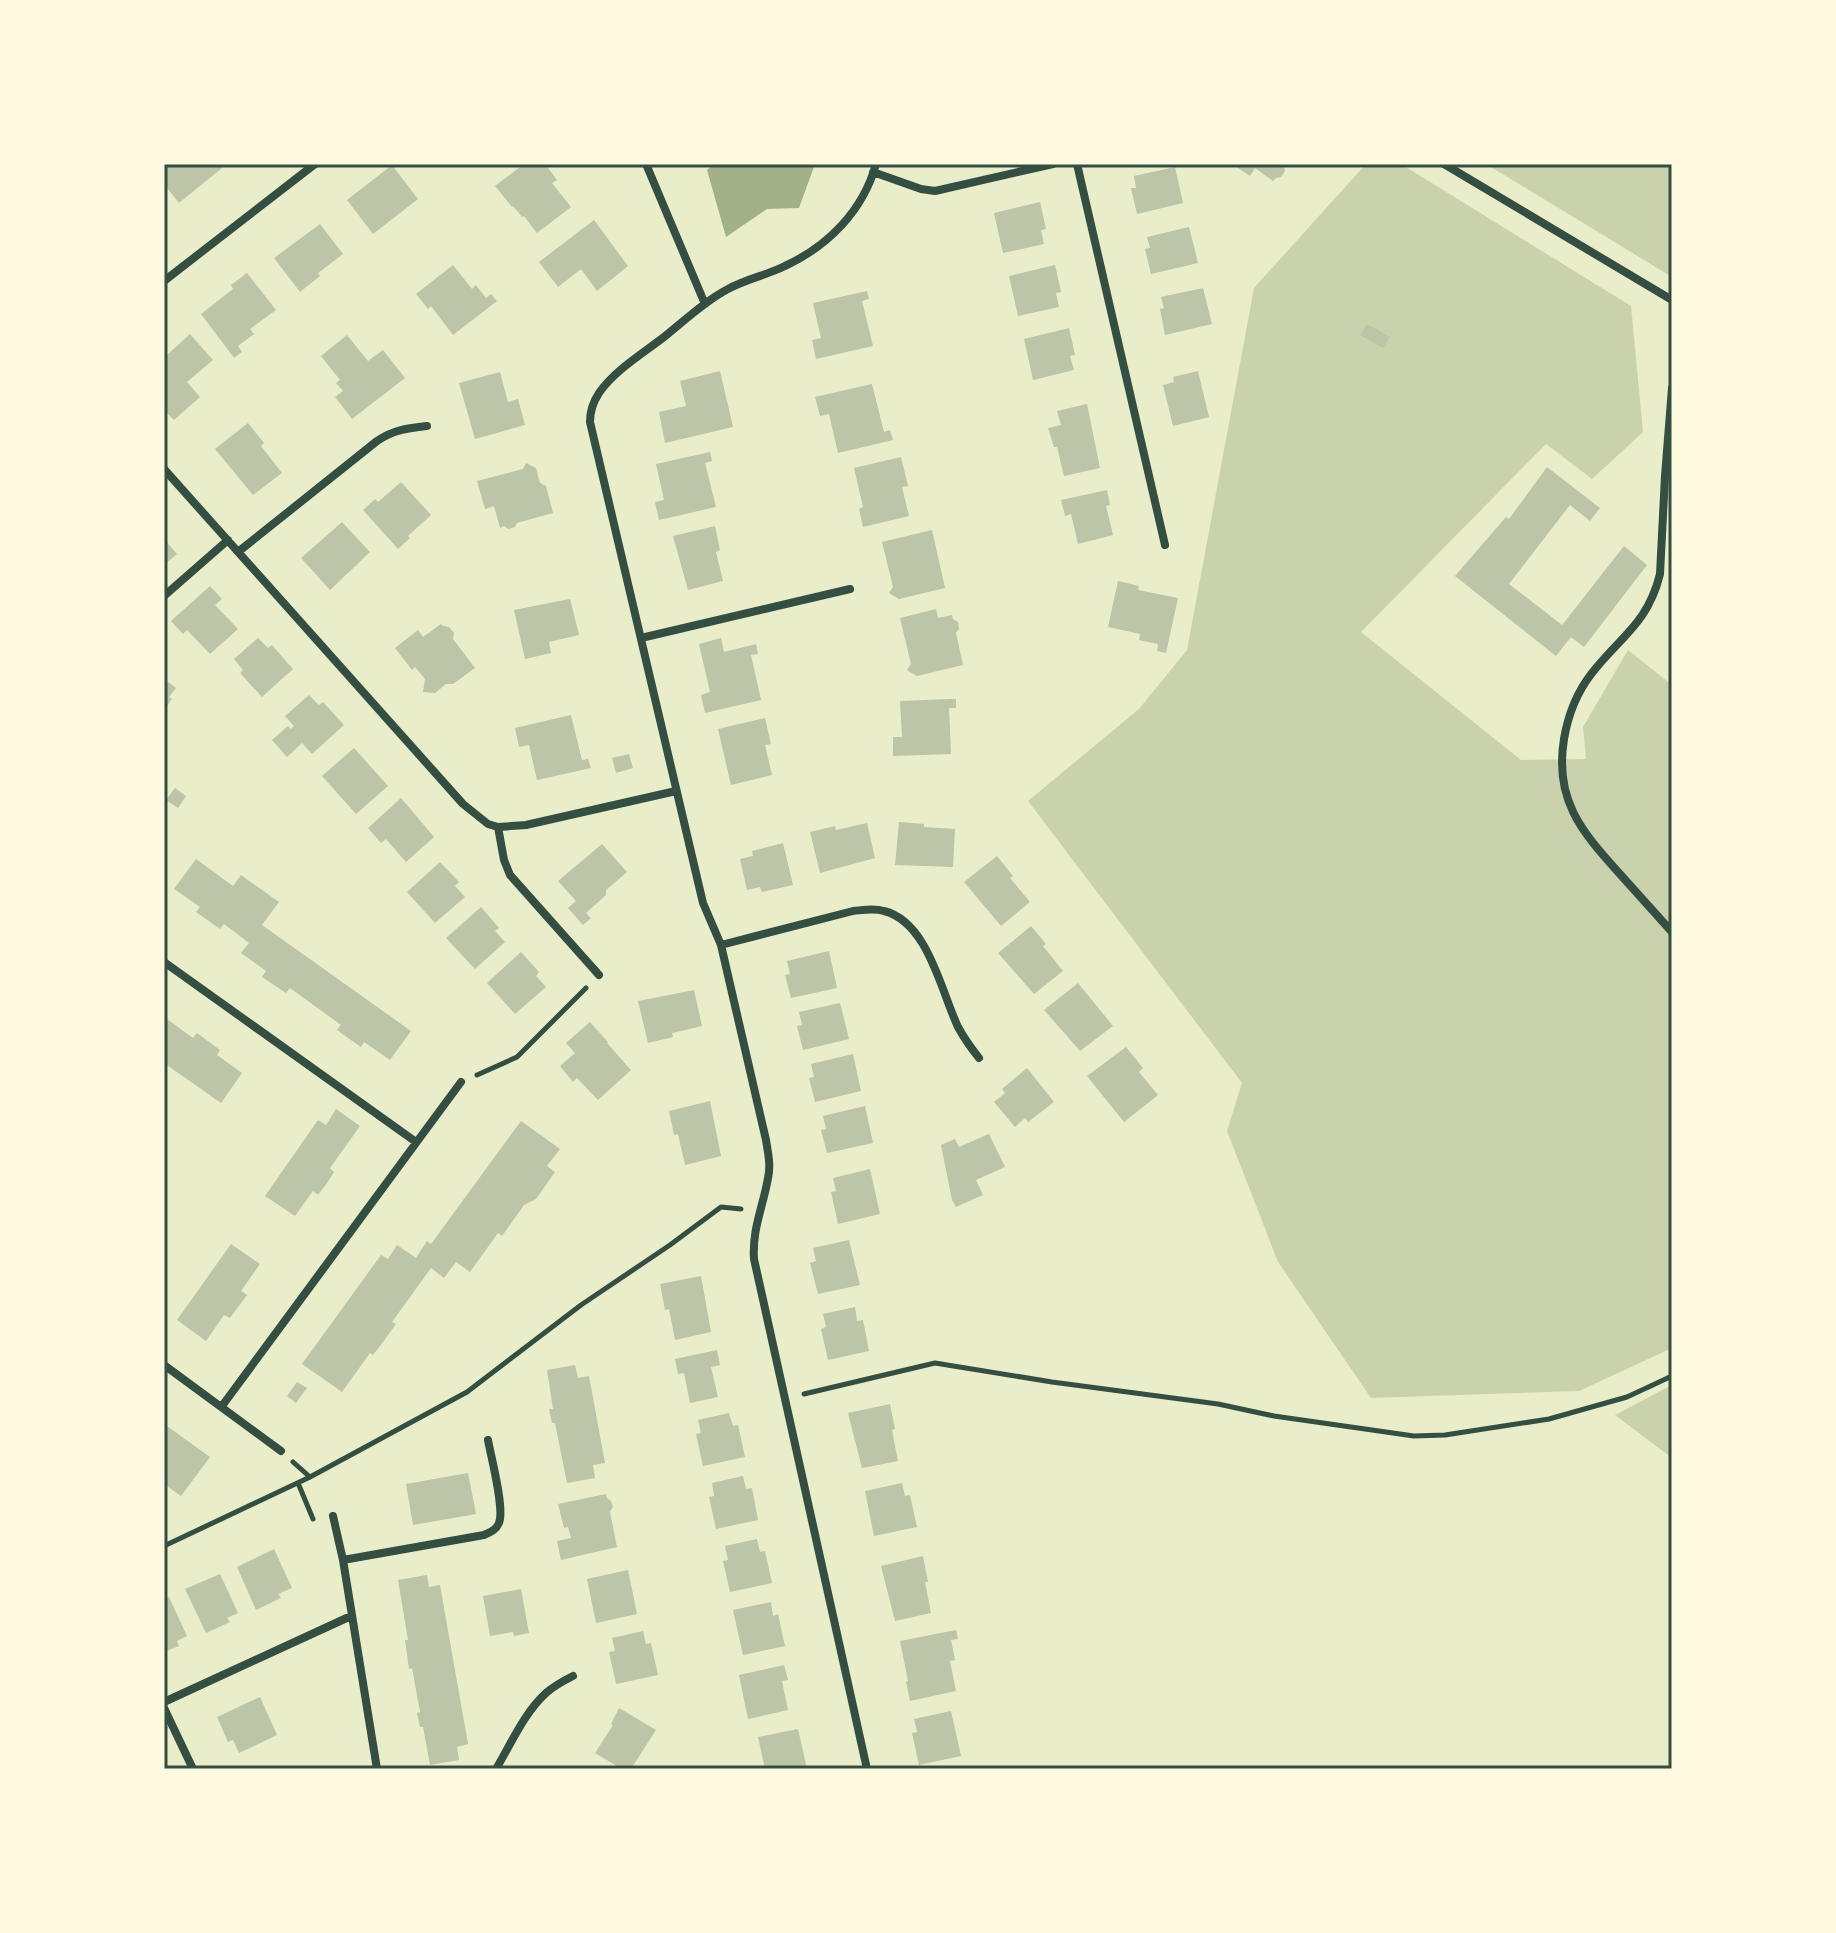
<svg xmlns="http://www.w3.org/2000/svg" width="1836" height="1933" font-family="Arial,sans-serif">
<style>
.green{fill:#cad2ad}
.water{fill:#a3b18a}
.building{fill:#bcc5a7}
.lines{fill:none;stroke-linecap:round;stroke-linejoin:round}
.path{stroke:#344e41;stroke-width:5}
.minor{stroke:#344e41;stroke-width:8}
.neatline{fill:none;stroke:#344e41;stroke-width:3}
</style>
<rect width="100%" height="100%" fill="#e9edc9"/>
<!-- green -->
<path class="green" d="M1366 164H1401L1631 306 1643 432 1592 479 1546 444 1361 632 1521 760 1586 759 1583 727 1628 650 1672 685V1348L1579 1391 1371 1398 1278 1262 1227 1131 1242 1083 1028 801 1139 709 1187 650 1254 288Z
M1486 164H1672V277Z
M1672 1385V1458L1615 1415Z"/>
<!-- water -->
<path class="water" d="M714 164H815L799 208 767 209 726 237 707 170Z"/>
<!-- building -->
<path class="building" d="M164 164H227L179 203 164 184Z
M524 164H545L557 180 552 183 571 207 537 233 524 216 522 217 513 206 512 207 495 186Z
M1232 164H1285L1284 166 1285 171 1281 177 1276 178 1273 181 1255 168 1250 176Z
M392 165 418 199 373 234 347 200Z
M1175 167 1183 203 1137 214 1131 188H1136L1134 176Z
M1040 202 1046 229 1041 230 1044 244 1003 253 994 213Z
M594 220 628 266 597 291 581 269 558 287 539 262Z
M320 224 343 254 318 273 320 276 300 292 274 258Z
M1189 227 1198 263 1151 274 1145 249 1150 248 1147 237Z
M453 265 472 289 476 285 486 298 491 294 497 301 453 335 431 306 428 309 416 294Z
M1055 265 1061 292 1056 293 1059 307 1018 316 1009 276Z
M247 273 276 310 250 329 254 334 238 346 242 352 234 358 201 314 233 289 231 285Z
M1203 288 1212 324 1165 335 1160 309 1164 308 1161 297Z
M867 291 869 299 862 301 873 346 816 359 812 340 821 338 813 303Z
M1367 324 1390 337 1383 348 1360 335Z
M1069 328 1075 355 1070 356 1074 370 1033 380 1024 339Z
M190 334 213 360 187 382 200 397 174 420 164 410V352L167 355Z
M347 335 368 361 383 350 405 378 352 419 335 397 343 391 336 383 340 380 321 356Z
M720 371 733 427 665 443 659 412 686 406 680 381Z
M1198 371 1209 417 1173 426 1163 385 1174 382 1173 377Z
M500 372 508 402 518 399 525 425 475 439 459 383Z
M872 384 884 432 890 430 893 440 838 453 829 414 820 416 815 397Z
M1087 404 1100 468 1064 476 1057 447H1054L1048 428 1061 425 1057 411Z
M248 423 264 443 261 446 282 473 253 495 215 449Z
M710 452 712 461 705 463 716 507 659 520 655 502 664 500 656 464Z
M901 457 908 486 902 487 909 516 863 527 859 509 863 507 854 468Z
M526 463 536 468 540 483 546 486 553 513 517 523 515 527 508 529 504 526 500 528 494 506 485 509 477 481 523 469Z
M1547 467 1600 508 1590 521 1570 505 1509 584 1562 625 1624 546 1647 565 1584 647 1571 637 1556 656 1455 576 1506 517 1509 519Z
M401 482 431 515 408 536 410 538 398 549 363 510 375 499 378 502Z
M1107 490 1110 505 1106 506 1113 535 1078 544 1071 514 1065 516 1061 500Z
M342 522 370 552 330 590 301 558Z
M715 526 720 550 716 552 723 581 688 590 673 536Z
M932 530 945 588 899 599 889 593 893 587 882 542Z
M164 533 167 536 164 539 177 554 164 565Z
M1118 581 1139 586 1138 590 1178 598 1166 653 1157 651 1158 644 1139 640 1140 634 1108 627Z
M210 586 222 599 215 605 238 629 210 654 187 630 183 634 171 621Z
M570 599 579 635 549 642 551 653 525 659 514 610Z
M936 609 938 618 952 615 953 619 958 622 959 629 956 633 963 665 917 676 907 670 911 664 900 618Z
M441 624 443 626 449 627 454 633 453 639 475 668 453 684H446L435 693 423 692 425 679 415 667 412 670 395 648 418 630 423 637Z
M258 638 268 648 272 645 293 669 262 697 240 673 243 670 234 659Z
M721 638 724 652 756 644 758 654 751 655 761 700 705 713 701 695 710 692 699 644Z
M164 679 176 688 169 697 172 699 164 710Z
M309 695 319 705 323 702 344 725 312 754 302 743 287 757 272 740 288 726 291 729 294 726 285 716Z
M950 699H956V708H949L951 754 893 756V737H902L900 701Z
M571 715 582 760 588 759 591 768 537 780 529 745 519 747 515 728Z
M765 718 771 744 765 745 772 775 731 785 718 729Z
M354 748 388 786 356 814 322 776Z
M629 754 633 768 616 773 612 758Z
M175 788 186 796 178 808 166 800Z
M401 798 434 837 406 862 386 839 381 843 368 828Z
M899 822 924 824V827L955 829 953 867 895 865Z
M867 823 875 858 820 873 810 832 835 826 836 830Z
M783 843 793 885 762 892 760 887 747 890 740 859 753 856 752 851Z
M602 844 627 872 606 890V895L586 913 591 918 583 925 568 908 576 901 558 881Z
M997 856 1013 876 1010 878 1030 902 1001 926 964 882Z
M196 859 233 886 241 875 279 902 262 925 411 1031 390 1060 364 1042 361 1047 348 1038 337 1030 341 1025 290 988 286 993 262 977 266 971 241 953 249 943 224 924 220 929 196 912 200 907 174 889Z
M440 862 459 882 455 886 465 897 435 923 407 892Z
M481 907 499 928 495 931 505 942 475 969 446 938Z
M1031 926 1046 944 1043 946 1063 971 1034 994 998 953Z
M829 951 837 988 791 998 785 975 790 974 787 961Z
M521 952 539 972 536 976 546 987 515 1014 487 983Z
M1078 983 1113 1026 1080 1051 1044 1010Z
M694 990 702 1026 672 1033 673 1037 648 1043 638 1001Z
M840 1003 849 1039 803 1050 797 1026 802 1025 799 1012Z
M167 1019 193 1038 197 1033 220 1050 217 1055 242 1073 221 1103 164 1063V1022Z
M590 1022 608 1042 607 1043 631 1070 598 1100 577 1078 573 1082 560 1066 575 1053 566 1043Z
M1126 1047 1143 1068 1139 1072 1158 1095 1124 1122 1087 1076Z
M853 1054 861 1091 815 1102 809 1078 814 1077 811 1064Z
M1027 1068 1054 1102 1028 1122 1025 1118 1015 1127 994 1102 1005 1093 1002 1089Z
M710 1101 721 1156 685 1165 678 1134 674 1135 669 1111Z
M865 1106 873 1143 827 1153 821 1130 826 1129 823 1116Z
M336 1109 360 1126 330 1168 334 1172 327 1183 318 1195 313 1191 295 1216 265 1196 318 1120 326 1125Z
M521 1121 560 1149 547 1166 555 1172 536 1199 524 1205 502 1236 498 1233 470 1272 456 1262 444 1278 431 1268 392 1322 396 1324 383 1342 373 1355 370 1353 342 1392 302 1364 381 1255 388 1259 397 1245 416 1258 427 1241 431 1244Z
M989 1134 1005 1167 976 1180 983 1195 956 1207 952 1200 941 1145 955 1139 959 1147Z
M870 1169 880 1214 838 1224 831 1192 836 1191 833 1178Z
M849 1240 860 1285 818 1294 810 1263 816 1261 813 1248Z
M231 1244 260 1264 241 1291 247 1295 230 1318 224 1315 206 1341 177 1320Z
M701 1276 711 1332 675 1340 669 1309 665 1310 660 1284Z
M855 1307 857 1321 863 1320 869 1351 828 1360 821 1329 826 1327 823 1314Z
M717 1350 720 1365 711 1367 718 1397 690 1403 684 1373 678 1374 675 1359Z
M575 1365 578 1378 589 1376 605 1463 593 1465 595 1478 567 1483 555 1423H552L549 1409H553L547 1370Z
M297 1382 307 1388 296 1403 287 1396Z
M890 1404 895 1429 892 1430 898 1461 862 1468 848 1413Z
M729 1413 733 1426 738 1425 745 1457 703 1466 696 1434 701 1433 698 1420Z
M164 1424 210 1457 181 1496 164 1484Z
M468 1473 476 1514 413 1525 406 1484Z
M743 1476 746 1489 752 1488 758 1520 716 1529 709 1497 714 1496 712 1483Z
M902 1483 905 1496 910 1495 917 1527 874 1536 865 1491Z
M606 1494 607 1498 611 1501 613 1507 610 1512 617 1547 561 1560 557 1541 571 1538 568 1527 564 1528 558 1504Z
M757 1539 760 1552 765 1551 772 1583 730 1592 723 1561 728 1560 725 1546Z
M274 1549 292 1588 278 1594 281 1598 256 1610 237 1567Z
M923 1556 928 1582H925L931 1613 895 1621 881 1566Z
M628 1570 637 1614 596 1623 587 1579Z
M220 1574 238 1613 227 1618 230 1622 206 1633 185 1589Z
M427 1575 429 1587 440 1585 468 1744 457 1747 459 1760 430 1765 423 1727H420L417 1713 420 1712 412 1668 409 1669 405 1640H408L398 1580Z
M521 1589 529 1633 514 1636 513 1632 490 1636 483 1596Z
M169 1597 187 1636 177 1641 179 1646 164 1652V1599Z
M771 1602 773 1616 778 1614 785 1646 743 1655 733 1610Z
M956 1630 958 1639 951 1640 955 1660 950 1661 956 1691 910 1701 906 1682 908 1681 900 1641Z
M643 1631 646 1644 651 1643 658 1675 616 1684 609 1652 615 1651 612 1638Z
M784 1665 788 1680 782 1681 788 1710 748 1719 739 1675Z
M260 1697 277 1735 239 1753 233 1740 228 1742 217 1717Z
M619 1708 656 1730 631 1769H622L595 1753 613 1725 611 1724Z
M951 1711 961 1756 919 1765 912 1733 917 1732 914 1719Z
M798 1729 807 1769H765L758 1737Z"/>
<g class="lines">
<!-- path -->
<path class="path" d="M477 1075 517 1057 586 988
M804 1394 935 1363 1052 1382 1218 1404 1274 1416 1414 1436 1445 1435 1549 1419 1627 1397 1672 1376
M293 1462 310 1477
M298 1483 313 1519
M164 1546 310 1477 467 1392 581 1305 670 1245 721 1207 741 1209"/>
<!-- minor -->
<path class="minor" d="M646 164 705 304
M1077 164 1165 545
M1444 164 1672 300
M873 172 921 189 935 191 1053 164
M164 281 315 164
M1672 388 1665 476 1660 574C1648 623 1621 636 1592 673 1577 692 1568 715 1564 739 1554 799 1581 831 1619 873 1637 893 1654 912 1672 932
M164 469 463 804 488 824 498 827 504 860 510 875 599 975
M238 552 377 441C393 430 408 428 427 426
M164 596 228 540
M641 638 850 589
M498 827 526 825 676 791
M721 945 853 911C864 910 874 908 884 911 928 922 941 991 958 1027 964 1038 971 1048 979 1058
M164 962 416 1142
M164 1365 281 1451
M222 1406 461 1082
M333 1516 343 1560 377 1769
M343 1560 484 1535C491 1532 496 1530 499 1523 505 1509 491 1457 488 1440
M164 1702 351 1616
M164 1708 193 1769
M496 1769C511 1744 524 1713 546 1693 554 1686 563 1681 573 1676
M867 1769 754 1259C752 1229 763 1207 768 1178 771 1165 768 1153 766 1140L721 945 703 903 590 422C590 411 593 402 599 393 615 370 642 354 664 337 684 321 705 301 728 289 746 279 767 275 785 266 828 246 863 211 876 164"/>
</g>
<!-- border -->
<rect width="1836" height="1933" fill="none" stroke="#fefae0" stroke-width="332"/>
<rect x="166" y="166" width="1504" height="1601" class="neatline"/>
</svg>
